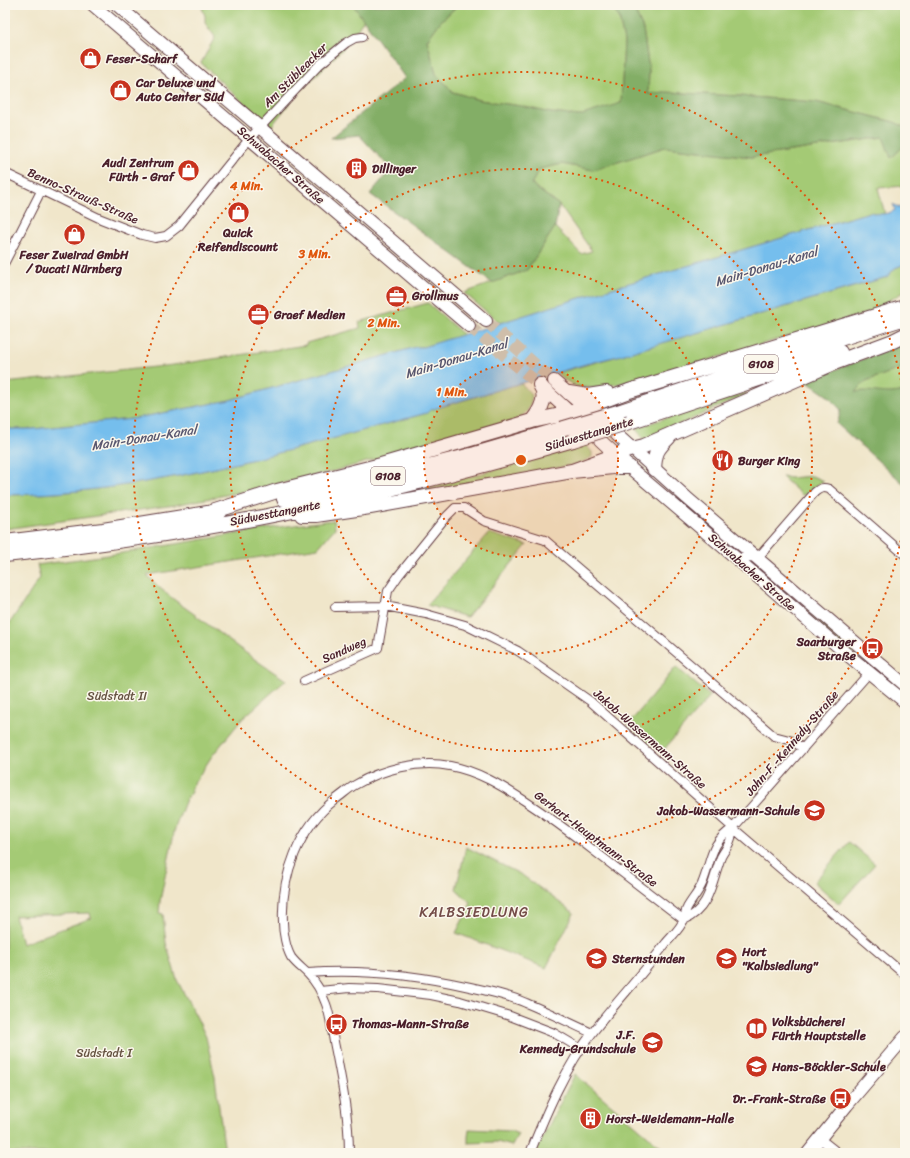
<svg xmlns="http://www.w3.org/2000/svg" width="910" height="1158" font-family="Sriracha,sans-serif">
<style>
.green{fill:#a4ca74;stroke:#777450;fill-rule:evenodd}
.forest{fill:#83ae66;stroke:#666648}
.water{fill:#74beed;stroke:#5f6e8c}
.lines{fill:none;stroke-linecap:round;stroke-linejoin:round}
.secondary-tunnel{stroke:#cfbeaa;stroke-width:12;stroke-dasharray:12 6;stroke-linecap:butt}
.minor-casing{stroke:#633d43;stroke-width:10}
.secondary-casing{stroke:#633d43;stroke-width:14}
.trunk-casing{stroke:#633d43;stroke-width:16}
.minor{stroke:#fff;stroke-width:8}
.secondary{stroke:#fff;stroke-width:12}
.trunk{stroke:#fff;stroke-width:14}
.trunk-bridge-casing{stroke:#633d43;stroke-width:16;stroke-linecap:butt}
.trunk-bridge{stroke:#fff;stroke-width:14}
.ring{fill:none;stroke:#e0560e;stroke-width:2;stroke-dasharray:2 4}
.labels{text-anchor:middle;stroke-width:3;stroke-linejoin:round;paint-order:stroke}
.shield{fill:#fbf7ec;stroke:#7f6065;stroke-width:1}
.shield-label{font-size:11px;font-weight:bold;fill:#4a1f2b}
.poi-label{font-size:12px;font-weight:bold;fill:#4a1f2b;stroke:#fbf7ec;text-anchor:start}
.street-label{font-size:12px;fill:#4a1f2b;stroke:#fbf7ec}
.park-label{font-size:12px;fill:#655241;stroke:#fbf7ec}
.water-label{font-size:13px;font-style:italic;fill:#59576f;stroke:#fbf7ec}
.quarter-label{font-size:14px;letter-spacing:1px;fill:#744c48;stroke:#fbf7ec}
.centre{fill:#e0560e;stroke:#fbf7ec;stroke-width:2}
.ring-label{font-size:12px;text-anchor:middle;font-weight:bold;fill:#e0560e;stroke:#fbf7ec;stroke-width:3;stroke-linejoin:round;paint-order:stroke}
</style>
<rect width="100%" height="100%" fill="#fbf7ec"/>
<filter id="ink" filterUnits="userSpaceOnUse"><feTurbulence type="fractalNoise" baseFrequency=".025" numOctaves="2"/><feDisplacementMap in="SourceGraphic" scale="8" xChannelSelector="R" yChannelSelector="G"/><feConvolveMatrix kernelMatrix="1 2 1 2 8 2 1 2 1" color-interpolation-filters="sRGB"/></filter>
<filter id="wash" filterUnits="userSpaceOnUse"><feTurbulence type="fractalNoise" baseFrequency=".012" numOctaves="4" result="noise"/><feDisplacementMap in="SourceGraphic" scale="16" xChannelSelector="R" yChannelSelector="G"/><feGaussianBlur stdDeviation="0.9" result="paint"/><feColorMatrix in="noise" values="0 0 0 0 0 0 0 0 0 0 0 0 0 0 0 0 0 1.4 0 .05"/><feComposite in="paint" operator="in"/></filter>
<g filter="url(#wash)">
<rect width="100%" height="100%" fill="#f0e6ca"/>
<!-- green -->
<path class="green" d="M201 5H353L364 19 349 43 296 95 270 128 201 63 215 37 205 23V16Z
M458 5H609L619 17 624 41 621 104 579 116 551 113 520 106 479 100 453 92 436 74 427 40 440 22Z
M632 5H905V127L894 122 816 102 739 96 664 92 648 94 649 70 643 29Z
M884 137 891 158 905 145V186L878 188 885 214H879L870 212 599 292 500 323 464 293 527 270 555 227 581 254 592 251 559 205 531 184 540 169 562 164 593 170 665 147 752 157Z
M905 264V291L885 303V308L640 380 596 388 577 387 563 379 557 373 618 356 887 277 895 268Z
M428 303 464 335 423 347H416L230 400 132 419 33 429H5V383L173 365 306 345V343L360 328 359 322Z
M905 367V390C889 397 871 391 854 392L866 381Z
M521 383 532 395C530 412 525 415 511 422L327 473 261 488 175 505 5 529V495C149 494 289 450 427 413L430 410Z
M745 393 747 394 645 440 635 428Z
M585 444 592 452V457L578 464 351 504 423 489 476 475Z
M784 476 789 478 812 476 824 481C815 484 812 494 802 495L782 477Z
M334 520 335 528 318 548 147 575C160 590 177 602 194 614 224 637 254 660 286 680L242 719 212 756 191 788V792L186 799 175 828 160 901 159 913 163 914 166 943 177 980 197 1018 206 1037 215 1077 225 1153H5V630L40 578 37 565 122 553 271 528ZM90 913 91 918 22 944 15 916Z
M489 533 527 545 467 617 427 605Z
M745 561H752L857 651 853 655Z
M676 667 710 696 661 753 628 725Z
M849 842 875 864 839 904 814 882Z
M466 847 522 875 574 913 546 968 456 933 471 903 456 889Z
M575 1074 668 1153H536L541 1141Z
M469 1129 511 1131 518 1134 512 1146 497 1142 468 1143V1137Z"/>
<!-- forest -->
<path class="forest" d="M353 5H434L435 7 436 5H458L440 22 427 40 436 74 453 92 479 100 521 106 551 113 579 116 621 103 624 41 619 17 609 5H632L643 29 649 70 648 94 664 92 739 96 816 102 894 122 905 127V145L891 158 883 137 752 157 665 147 593 170 562 164 540 169 531 184 559 205 555 227 527 270 492 283 370 194 391 169 359 135 331 138 405 78Z
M905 343V367L866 381 855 392C858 392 861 391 864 391 878 391 891 396 905 390V485L837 424 841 410 829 397 806 381Z"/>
<!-- water -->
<path class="water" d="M893 204 898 207 905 208V264L895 268 887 277 618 356 586 364 430 410 427 413C289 450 149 494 5 495V429H33L132 419 230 400 416 347H423L599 292 870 212C880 215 886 215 895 210Z"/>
</g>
<g filter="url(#ink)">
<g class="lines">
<!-- secondary-tunnel -->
<path class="secondary-tunnel" d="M486 321 554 381
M469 326 540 385"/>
<defs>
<path id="minor" d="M5 173 101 219 142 235 155 238 166 236 179 226 250 138 319 65 346 43 355 38 362 37
M5 262 41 191
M736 558 755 557 762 553 815 492C820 488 823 487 829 489L905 555
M335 607 385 606 426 614 465 625 518 651 534 662 590 701 733 828 905 975
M304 681 378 648 388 591 399 575 445 518 455 508H464L484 521 545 540 774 736 793 741 803 749
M684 920C710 909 712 881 721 857 724 851 728 847 730 841 732 837 732 832 733 828
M308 973C363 969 416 975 470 987 489 991 508 995 526 1003 548 1012 570 1023 592 1033
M320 991 349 988 378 989 431 995 460 1001 510 1016 554 1033 581 1049
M819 1138 838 1153
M349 1153C349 1118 342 1082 335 1047 332 1033 331 1017 326 1004 322 993 316 982 308 974 302 968 296 964 291 957 286 948 283 933 283 922 281 876 298 828 336 799 342 795 348 789 355 785 382 769 418 760 450 766 478 771 502 786 525 801 548 816 571 833 593 850 623 873 653 896 684 920
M530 1153C546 1113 566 1066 593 1032 616 1002 643 974 666 943 672 936 681 928 684 919 686 915 685 911 687 908 692 899 698 893 702 884 712 860 709 844 733 828L869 673"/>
<path id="secondary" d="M93 5 469 326
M117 5 486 321
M554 381 591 413
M540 385 576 418
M617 435 687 498 905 685
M600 440 629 467 736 558 849 656 905 702
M808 1153 847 1105 905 1037"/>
<path id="trunk" d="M569 393 588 396 607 393
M618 412 771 361 905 318
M532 421C540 411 549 397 540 385
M629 422 840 352
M654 469C655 452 657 449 669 437
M572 471 632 449 644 446 834 363 893 341 905 335
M284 499 385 477 475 454 561 429
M212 512 277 491 381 465 532 421 570 413 629 391 905 307
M302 515H316L370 507 572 471 613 467H629
M5 542 103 530 220 511
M5 555C133 541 261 521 386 490 449 475 511 458 573 440"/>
</defs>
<!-- minor casing -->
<use href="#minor" class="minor-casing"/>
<!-- secondary casing -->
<use href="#secondary" class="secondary-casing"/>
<!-- trunk casing -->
<use href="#trunk" class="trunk-casing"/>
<!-- minor -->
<use href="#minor" class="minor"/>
<!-- secondary -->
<use href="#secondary" class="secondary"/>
<!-- trunk -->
<use href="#trunk" class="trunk"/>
<defs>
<path id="trunk-bridge" d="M561 429 618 412
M573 440 629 422"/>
</defs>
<!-- trunk-bridge casing -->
<use href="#trunk-bridge" class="trunk-bridge-casing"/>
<!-- trunk-bridge -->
<use href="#trunk-bridge" class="trunk-bridge"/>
</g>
</g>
<!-- distance rings -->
<circle cx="521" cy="460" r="97" fill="#e0560e" fill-opacity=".12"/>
<g class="ring">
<circle cx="521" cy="460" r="97"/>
<circle cx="521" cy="460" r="194"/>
<circle cx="521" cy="460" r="291"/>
<path d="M905 517A388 388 0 1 1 905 403"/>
</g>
<!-- icons -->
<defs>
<symbol id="shop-disc" viewBox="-11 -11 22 22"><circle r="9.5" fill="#c8321e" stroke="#fbf7ec"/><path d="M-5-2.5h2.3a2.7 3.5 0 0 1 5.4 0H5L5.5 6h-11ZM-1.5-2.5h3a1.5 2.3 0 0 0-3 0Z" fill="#fff"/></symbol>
<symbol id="building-disc" viewBox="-11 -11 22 22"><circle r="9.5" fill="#c8321e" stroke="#fbf7ec"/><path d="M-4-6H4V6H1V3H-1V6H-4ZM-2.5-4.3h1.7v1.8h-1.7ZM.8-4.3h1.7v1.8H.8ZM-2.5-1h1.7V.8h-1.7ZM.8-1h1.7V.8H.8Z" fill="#fff"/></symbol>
<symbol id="office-disc" viewBox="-11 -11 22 22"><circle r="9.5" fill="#c8321e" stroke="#fbf7ec"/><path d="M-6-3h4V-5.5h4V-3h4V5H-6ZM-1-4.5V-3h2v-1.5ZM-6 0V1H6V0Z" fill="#fff"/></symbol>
<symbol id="restaurant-disc" viewBox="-11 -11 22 22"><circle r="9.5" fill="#c8321e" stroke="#fbf7ec"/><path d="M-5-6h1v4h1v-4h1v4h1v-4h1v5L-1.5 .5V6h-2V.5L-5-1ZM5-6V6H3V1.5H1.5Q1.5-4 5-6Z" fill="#fff"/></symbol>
<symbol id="bus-disc" viewBox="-11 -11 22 22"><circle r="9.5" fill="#c8321e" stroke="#fbf7ec"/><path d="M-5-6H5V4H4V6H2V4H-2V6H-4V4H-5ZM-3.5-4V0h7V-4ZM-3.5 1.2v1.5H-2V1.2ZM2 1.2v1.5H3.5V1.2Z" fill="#fff"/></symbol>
<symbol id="school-disc" viewBox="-11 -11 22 22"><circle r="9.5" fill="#c8321e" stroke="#fbf7ec"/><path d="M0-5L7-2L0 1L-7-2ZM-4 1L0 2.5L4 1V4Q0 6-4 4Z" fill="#fff"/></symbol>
<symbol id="library-disc" viewBox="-11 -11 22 22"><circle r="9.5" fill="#c8321e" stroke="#fbf7ec"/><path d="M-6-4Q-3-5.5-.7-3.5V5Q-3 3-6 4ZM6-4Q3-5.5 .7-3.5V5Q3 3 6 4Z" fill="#fff"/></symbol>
</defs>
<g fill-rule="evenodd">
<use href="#shop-disc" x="78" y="46" width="25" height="25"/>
<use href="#shop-disc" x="108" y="78" width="25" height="25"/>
<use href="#building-disc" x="344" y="156" width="25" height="25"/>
<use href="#shop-disc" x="176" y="158" width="25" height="25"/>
<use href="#shop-disc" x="226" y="200" width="25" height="25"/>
<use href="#shop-disc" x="62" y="222" width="25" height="25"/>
<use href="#office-disc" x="384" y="284" width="25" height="25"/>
<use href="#office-disc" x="246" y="302" width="25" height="25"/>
<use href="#restaurant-disc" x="710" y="448" width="25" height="25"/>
<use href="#bus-disc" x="860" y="636" width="25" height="25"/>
<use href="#school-disc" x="802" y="798" width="25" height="25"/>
<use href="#school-disc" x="584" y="946" width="25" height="25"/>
<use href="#school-disc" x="714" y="946" width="25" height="25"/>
<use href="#bus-disc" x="324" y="1012" width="25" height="25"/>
<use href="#library-disc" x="744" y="1016" width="25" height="25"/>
<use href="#school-disc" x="640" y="1030" width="25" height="25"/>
<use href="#school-disc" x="744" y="1054" width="25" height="25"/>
<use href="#bus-disc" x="828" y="1086" width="25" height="25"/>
<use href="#building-disc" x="578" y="1106" width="25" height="25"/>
</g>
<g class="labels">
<!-- shield labels -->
<g class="shield">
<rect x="744" y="355" width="34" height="18" rx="3"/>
<rect x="371" y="467" width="34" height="18" rx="3"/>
</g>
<g class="shield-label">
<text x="761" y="368">G108</text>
<text x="388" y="480">G108</text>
</g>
<!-- poi labels -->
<g class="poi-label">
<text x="106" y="63">Feser-Scharf</text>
<text x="136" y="87">Car Deluxe und<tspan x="136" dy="14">Auto Center Süd</tspan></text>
<text x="174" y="167" text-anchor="end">Audi Zentrum<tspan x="174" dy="14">Fürth - Graf</tspan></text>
<text x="372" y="173">Dillinger</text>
<text x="238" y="237" text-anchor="middle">Quick<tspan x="238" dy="14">Reifendiscount</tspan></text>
<text x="74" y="259" text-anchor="middle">Feser Zweirad GmbH<tspan x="74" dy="14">/ Ducati Nürnberg</tspan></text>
<text x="412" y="300">Grollmus</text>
<text x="274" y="319">Graef Medien</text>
<text x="738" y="465">Burger King</text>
<text x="856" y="646" text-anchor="end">Saarburger<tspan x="856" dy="14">Straße</tspan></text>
<text x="800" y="815" text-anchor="end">Jakob-Wassermann-Schule</text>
<text x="742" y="956">Hort<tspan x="742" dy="14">"Kalbsiedlung"</tspan></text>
<text x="612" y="963">Sternstunden</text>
<text x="772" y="1026">Volksbücherei<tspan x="772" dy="14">Fürth Hauptstelle</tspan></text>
<text x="352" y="1028">Thomas-Mann-Straße</text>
<text x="636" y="1039" text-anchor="end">J.F.<tspan x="636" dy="14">Kennedy-Grundschule</tspan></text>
<text x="772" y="1071">Hans-Böckler-Schule</text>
<text x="826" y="1103" text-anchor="end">Dr.-Frank-Straße</text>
<text x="606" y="1123">Horst-Weidemann-Halle</text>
</g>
<!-- street labels -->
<g class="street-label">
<text transform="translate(295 75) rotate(-45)" y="4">Am Stübleacker</text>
<text transform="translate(281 165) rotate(41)" y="4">Schwabacher Straße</text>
<text transform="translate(83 196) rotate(24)" y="4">Benno-Strauß-Straße</text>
<text transform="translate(589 434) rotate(-17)" y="4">Südwesttangente</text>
<text transform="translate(275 513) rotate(-11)" y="4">Südwesttangente</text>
<text transform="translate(752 572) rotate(41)" y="4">Schwabacher Straße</text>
<text transform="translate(344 650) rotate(-24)" y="4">Sandweg</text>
<text transform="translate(650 739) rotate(41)" y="4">Jakob-Wassermann-Straße</text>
<text transform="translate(792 743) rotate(-49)" y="4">John-F.-Kennedy-Straße</text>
<text transform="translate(596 839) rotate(37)" y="4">Gerhart-Hauptmann-Straße</text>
</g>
<!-- park labels -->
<g class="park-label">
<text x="117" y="700">Südstadt II</text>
<text x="104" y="1057">Südstadt I</text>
</g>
<!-- water labels -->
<g class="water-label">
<text transform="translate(766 266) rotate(-17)" y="5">Main-Donau-Kanal</text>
<text transform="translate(456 358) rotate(-17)" y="5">Main-Donau-Kanal</text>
<text transform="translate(144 437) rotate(-9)" y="5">Main-Donau-Kanal</text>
</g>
<!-- quarter labels -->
<g class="quarter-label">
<text x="474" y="917">KALBSIEDLUNG</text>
</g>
</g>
<circle cx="521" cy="460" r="6" class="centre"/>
<g class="ring-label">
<text x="247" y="190">4 Min.</text>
<text x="315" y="258">3 Min.</text>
<text x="384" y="327">2 Min.</text>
<text x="452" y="396">1 Min.</text>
</g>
<!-- margin -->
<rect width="910" height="1158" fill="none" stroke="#fbf7ec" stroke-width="20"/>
</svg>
